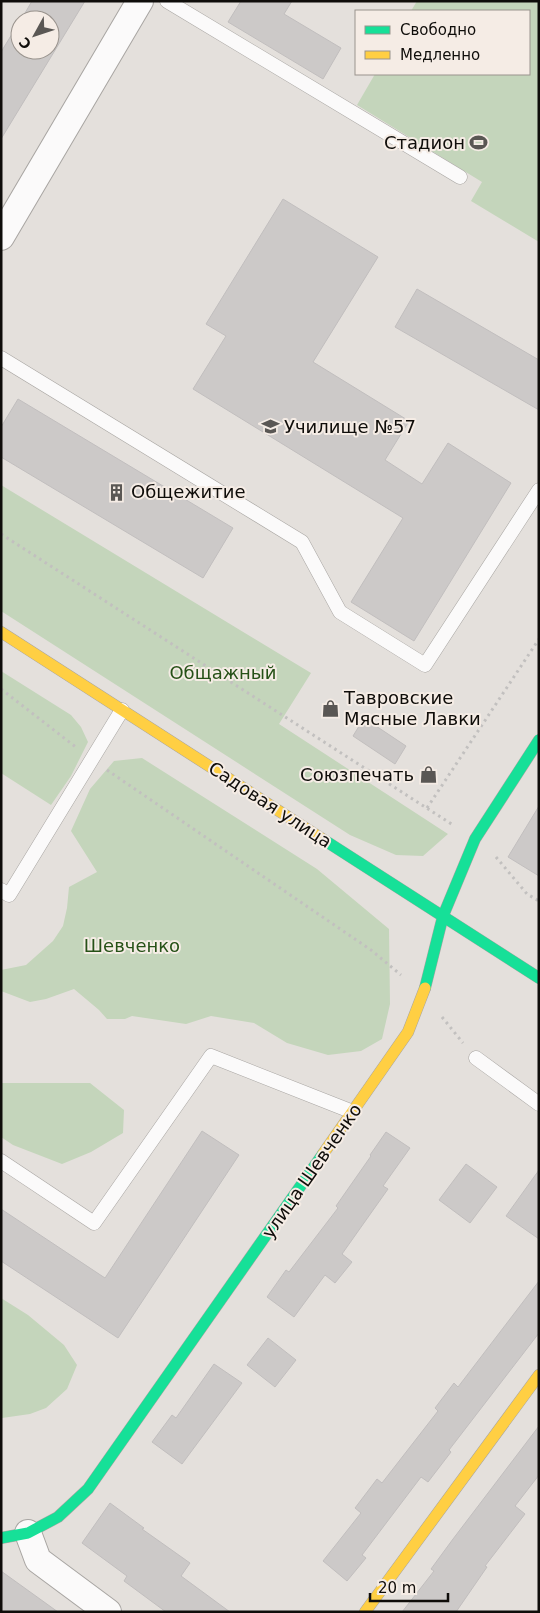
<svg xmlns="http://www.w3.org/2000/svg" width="540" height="1613" font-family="'DejaVu Sans',sans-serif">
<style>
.green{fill:#c4d5bb}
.building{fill:#ccc9c8;stroke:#c1bebe}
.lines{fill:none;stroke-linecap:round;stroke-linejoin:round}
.lane-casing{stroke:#a8a5a2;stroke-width:15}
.street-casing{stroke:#a8a5a2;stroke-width:28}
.fast-casing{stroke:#a8a5a2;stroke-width:12}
.slow-casing{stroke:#a8a5a2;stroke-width:12}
.path{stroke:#c2c0bf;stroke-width:3;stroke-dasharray:2.5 4;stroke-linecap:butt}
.lane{stroke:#fbfafa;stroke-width:14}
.street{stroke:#fbfafa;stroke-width:26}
.fast{stroke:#16e098;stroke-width:11}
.slow{stroke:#ffcf43;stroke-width:11}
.labels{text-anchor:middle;stroke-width:4;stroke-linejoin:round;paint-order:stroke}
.poi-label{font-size:18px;fill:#0f0d0a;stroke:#f5ece5;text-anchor:start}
.park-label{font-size:18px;fill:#265117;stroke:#f5ece5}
.street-label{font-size:18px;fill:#0f0d0a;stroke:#f5ece5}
</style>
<rect width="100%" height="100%" fill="#e4e0dc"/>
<!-- green -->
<path class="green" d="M417 1H539V242L471 201 482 182 357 105 375 74H529V11H411Z
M1 485 311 673 279 724 448 834 423 856 396 855 350 835 1 611Z
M1 671 71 715 81 727 88 742 71 776 51 805 1 773Z
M142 758 317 869 389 929 390 1004 382 1039 361 1051 328 1055 287 1043 254 1023 211 1016 186 1024 132 1016 125 1019H107L99 1010 74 989 46 999 30 1002 1 991V970L26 965 53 941 63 926 67 908 69 887 97 872 71 831 90 789 114 761Z
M1 1083H90L124 1110 123 1133 91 1152 62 1164 13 1145 1 1137Z
M1 1298 28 1315 64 1345 77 1365 67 1389 46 1408 30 1414 2 1418Z"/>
<!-- building -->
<path class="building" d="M32 1H85L1 139V52L20 21V50H50V20H21Z
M241 1H292L284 14 341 48 323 79 228 22Z
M283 199 378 257 313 362 409 421 385 460 422 484 448 443 511 483 414 641 351 602 403 518 193 389 226 336 206 324Z
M417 289 539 360V410L395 327Z
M18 399 233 528 203 578 1 457V427Z
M364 718 406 746 395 764 353 736Z
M539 806V876L508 857Z
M202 1131 239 1155 118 1338 1 1261V1209L105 1278Z
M386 1132 410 1148 383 1186 388 1189 342 1254 352 1262 335 1283 325 1275 294 1317 267 1297 286 1270 289 1272 338 1208 336 1206 371 1156 370 1155Z
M466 1164 497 1187 470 1223 439 1200Z
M539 1170V1239L506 1216Z
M539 1281V1333L449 1450 451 1452 428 1482 421 1477 362 1555 366 1558 347 1581 323 1561 361 1513 355 1508 377 1479 382 1483 438 1411 435 1408 454 1383 458 1387Z
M268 1338 296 1360 275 1387 247 1365Z
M214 1364 242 1383 182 1464 152 1442 172 1415 176 1418Z
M539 1426V1475L515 1506 525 1514 485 1566 487 1567 456 1612H402L434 1571 431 1569 453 1539Z
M110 1503 144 1528 142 1529 190 1563 181 1576 230 1612H166L124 1581 127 1576 82 1543Z
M1 1571 58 1612H1Z"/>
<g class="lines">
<defs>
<path id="lane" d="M167 1 460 177
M1 358 302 542 340 612 425 665 539 490
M1 890 9 895 122 710
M476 1058 539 1104
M1 1161 94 1223 211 1056 353 1112"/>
<path id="street" d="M1 237 140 1
M28 1533 38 1560 108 1612"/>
<path id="fast" d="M324 840 539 978
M425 988 443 916 475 839 539 740
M1 1538 28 1533 58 1517 88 1489 323 1154"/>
<path id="slow" d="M1 632 324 840
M323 1154 408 1032 425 988
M365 1612 539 1375"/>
</defs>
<!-- lane casing -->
<use href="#lane" class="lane-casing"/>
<!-- street casing -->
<use href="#street" class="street-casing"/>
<!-- fast casing -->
<use href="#fast" class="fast-casing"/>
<!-- slow casing -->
<use href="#slow" class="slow-casing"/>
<!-- path -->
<path class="path" d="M1 534 453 825
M1 689 77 748
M107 770 371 950 401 975
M427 808 539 639
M496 857 527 894 539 901
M442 1017 463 1043"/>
<!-- lane -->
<use href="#lane" class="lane"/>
<!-- street -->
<use href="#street" class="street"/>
<!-- fast -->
<use href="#fast" class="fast"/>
<!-- slow -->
<use href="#slow" class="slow"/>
</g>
<!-- icons -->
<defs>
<symbol id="stadium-bare" viewBox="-9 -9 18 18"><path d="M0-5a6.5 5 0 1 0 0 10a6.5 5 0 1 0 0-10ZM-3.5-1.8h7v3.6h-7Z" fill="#5a5754" stroke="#f5ece5" stroke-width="2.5" paint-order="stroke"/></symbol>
<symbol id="university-bare" viewBox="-9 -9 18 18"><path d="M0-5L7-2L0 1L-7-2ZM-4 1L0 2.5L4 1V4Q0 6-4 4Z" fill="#5a5754" stroke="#f5ece5" stroke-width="2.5" paint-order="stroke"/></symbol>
<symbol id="building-bare" viewBox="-9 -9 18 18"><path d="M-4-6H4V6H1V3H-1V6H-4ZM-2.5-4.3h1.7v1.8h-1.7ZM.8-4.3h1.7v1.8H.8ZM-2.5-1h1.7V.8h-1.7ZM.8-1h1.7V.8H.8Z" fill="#5a5754" stroke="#f5ece5" stroke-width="2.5" paint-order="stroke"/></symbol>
<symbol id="shop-bare" viewBox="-9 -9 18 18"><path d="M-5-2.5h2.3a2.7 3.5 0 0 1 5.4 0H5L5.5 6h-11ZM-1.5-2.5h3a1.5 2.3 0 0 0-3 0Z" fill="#5a5754" stroke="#f5ece5" stroke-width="2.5" paint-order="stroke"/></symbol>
</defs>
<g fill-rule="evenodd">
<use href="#stadium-bare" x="466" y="130" width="25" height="25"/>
<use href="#university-bare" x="258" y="414" width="25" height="25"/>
<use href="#building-bare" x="104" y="480" width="25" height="25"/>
<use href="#shop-bare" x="318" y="696" width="25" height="25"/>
<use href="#shop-bare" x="416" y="762" width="25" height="25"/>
</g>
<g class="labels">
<!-- poi labels -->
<g class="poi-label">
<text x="465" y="149" text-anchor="end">Стадион</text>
<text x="284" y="433">Училище №57</text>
<text x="131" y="498">Общежитие</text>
<text x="344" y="704">Тавровские<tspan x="344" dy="21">Мясные Лавки</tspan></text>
<text x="414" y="781" text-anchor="end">Союзпечать</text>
</g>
<!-- park labels -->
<g class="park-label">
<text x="223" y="679">Общажный</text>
<text x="132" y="952">Шевченко</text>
</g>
<!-- street labels -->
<g class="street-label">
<text transform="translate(270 805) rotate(33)" y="6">Садовая улица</text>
<text transform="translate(312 1171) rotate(-55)" y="6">улица Шевченко</text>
</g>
</g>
<!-- border -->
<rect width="540" height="1613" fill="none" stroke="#0f0d0a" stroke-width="5"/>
<!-- legend -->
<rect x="355" y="10" width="175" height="65" fill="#f5ece5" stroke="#99938d"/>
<rect x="365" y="26" width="25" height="8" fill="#16e098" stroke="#99938d"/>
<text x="400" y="35" font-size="15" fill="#0f0d0a">Свободно</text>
<rect x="365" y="51" width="25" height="8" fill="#ffcf43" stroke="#99938d"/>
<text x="400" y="60" font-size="15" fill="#0f0d0a">Медленно</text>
<!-- north arrow -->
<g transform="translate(35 35) rotate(230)"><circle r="24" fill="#f5ece5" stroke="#99938d"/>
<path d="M0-4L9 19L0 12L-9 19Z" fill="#5a5754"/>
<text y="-8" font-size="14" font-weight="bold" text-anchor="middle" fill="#0f0d0a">С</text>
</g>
<!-- scale -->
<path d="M370 1593v8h78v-8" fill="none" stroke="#0f0d0a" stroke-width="2.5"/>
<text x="378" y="1593" font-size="15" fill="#0f0d0a" stroke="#f5ece5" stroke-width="4" paint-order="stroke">20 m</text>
</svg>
